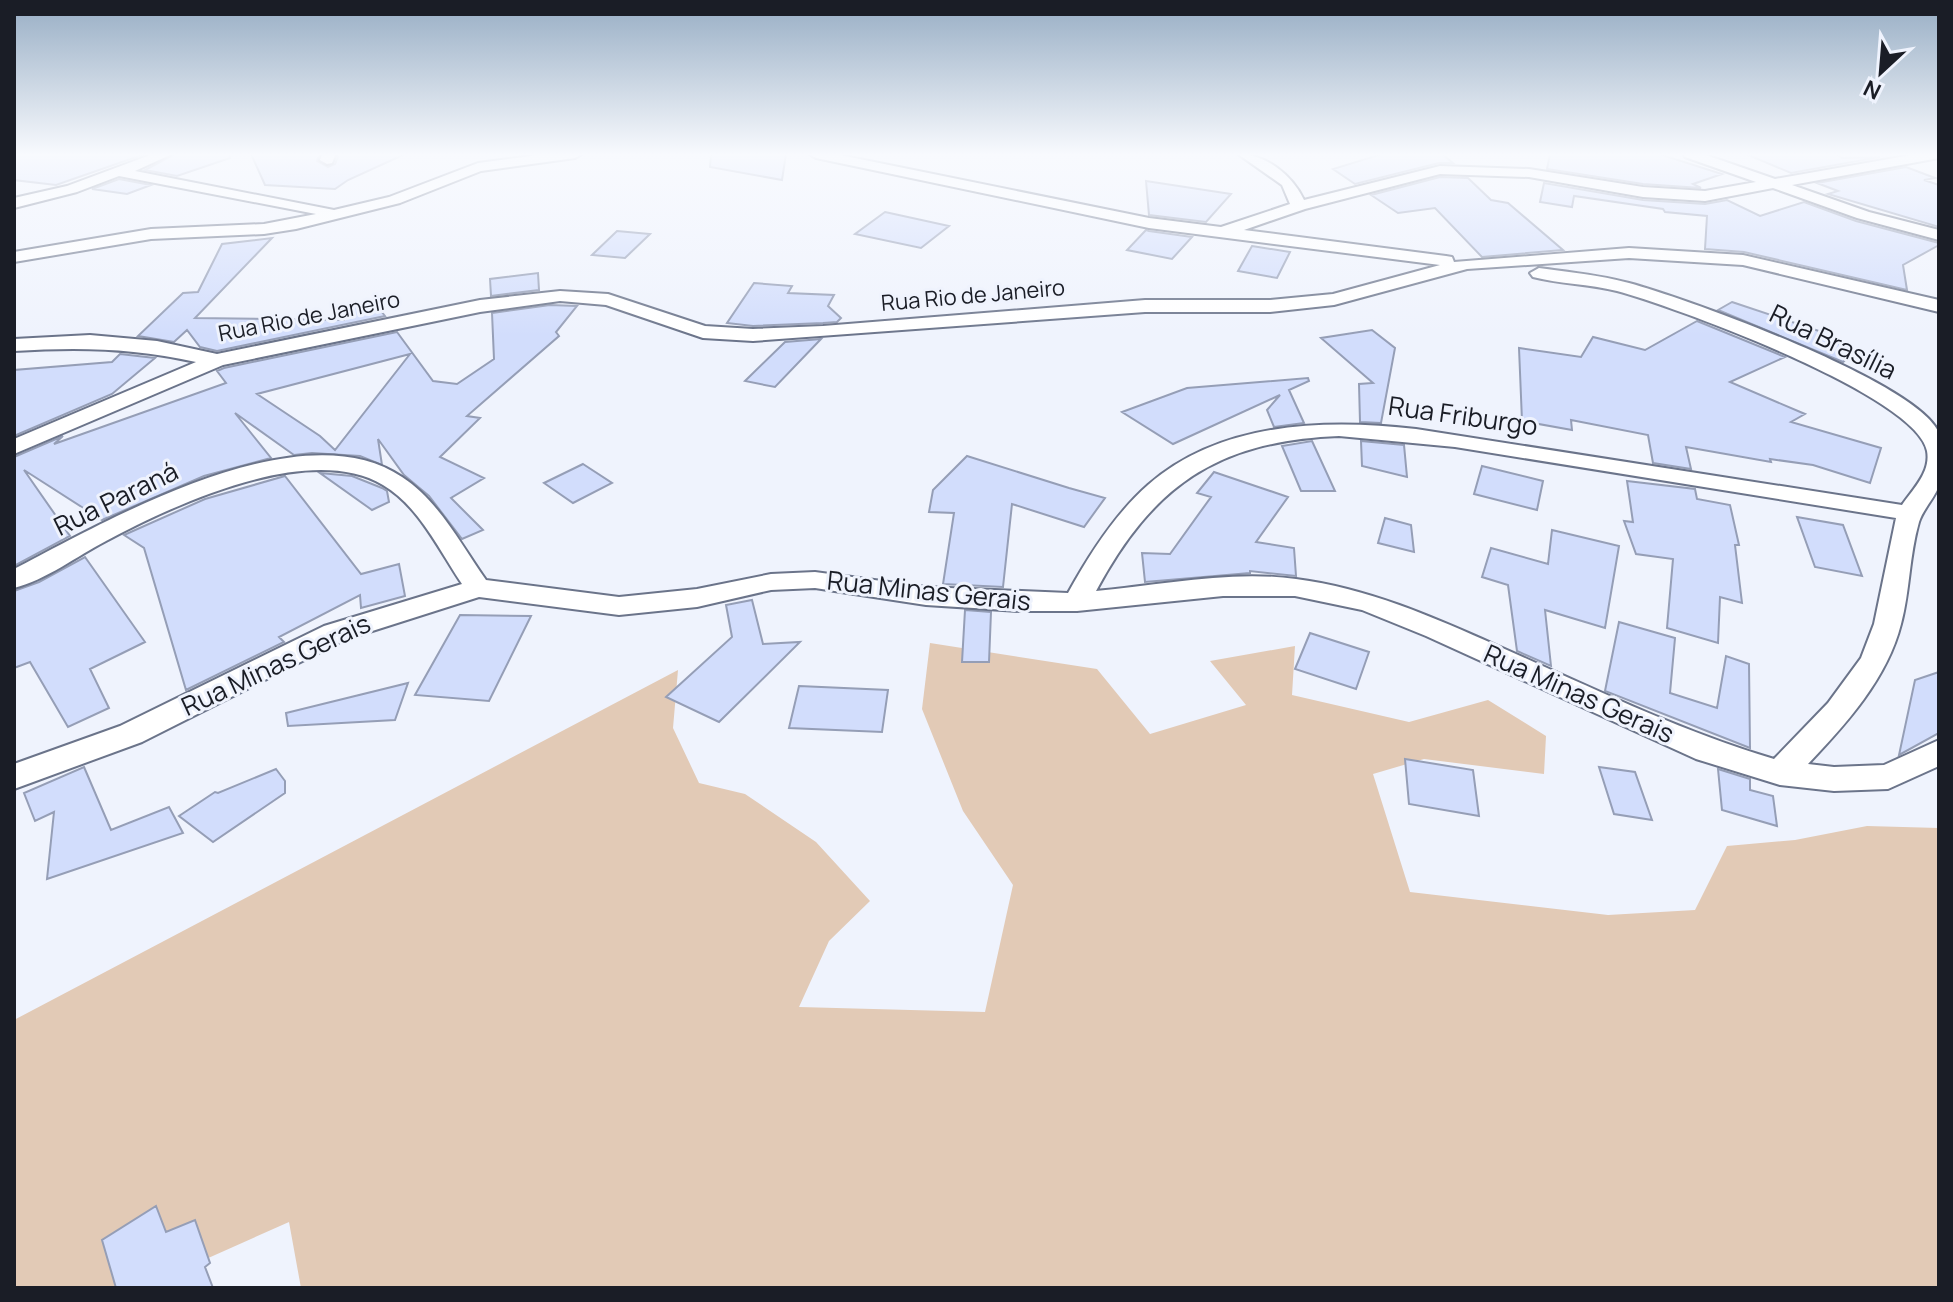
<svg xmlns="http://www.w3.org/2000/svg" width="1953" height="1302" font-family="Manrope,sans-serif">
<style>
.green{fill:#e2cab6}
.building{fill:#d2ddfc;stroke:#959eb6;stroke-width:2;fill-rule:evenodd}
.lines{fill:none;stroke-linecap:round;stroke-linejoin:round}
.street-casing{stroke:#6b748a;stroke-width:4}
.street{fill:#fff;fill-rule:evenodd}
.labels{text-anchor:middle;stroke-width:6;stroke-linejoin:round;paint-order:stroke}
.far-street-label{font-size:22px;fill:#1a1d26;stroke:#eff3fd}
.street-label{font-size:26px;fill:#1a1d26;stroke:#eff3fd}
</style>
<rect width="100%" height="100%" fill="#eff3fd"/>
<!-- green -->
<path class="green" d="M930 643 1097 669 1150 734 1246 705 1210 661 1295 646 1292 695 1409 722 1488 700 1546 736 1544 774 1424 759 1373 774 1410 892 1608 915 1695 910 1727 846 1795 840 1867 826 1939 828V1288H301L289 1222 141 1288H14V1020L678 670 673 728 699 783 745 794 816 842 870 901 829 941 799 1007 985 1012 1013 885 963 811 922 709Z"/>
<!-- building -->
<path class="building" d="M14 154H145L56 185 14 180Z
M175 154H230V158L177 176 145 170Z
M251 154H319L317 161 328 167 335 164 339 154H405L348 180 335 189 265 185Z
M711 154H786L782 180 710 167Z
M1382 154H1442L1453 163H1439L1355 184 1333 169Z
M1550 154H1659L1722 174 1693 184 1701 188 1643 184 1547 169Z
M1746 154H1836L1842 158 1880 157 1791 173Z
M1906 167 1935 178 1924 180 1939 185V227L1828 194 1838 191 1817 183Z
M1440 177 1468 178 1491 200 1508 203 1563 250 1482 257 1435 208 1398 213 1371 195Z
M119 179 151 185 127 194 92 189Z
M1146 181 1231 194 1206 222 1149 215Z
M1544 183 1643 200 1705 204 1727 200 1760 216 1804 202 1856 221 1939 243V245L1903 265 1907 290 1744 252 1705 249 1707 216 1665 212 1663 209 1574 196 1572 207 1540 202Z
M885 212 949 226 921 248 855 234Z
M1146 230 1149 231 1192 237 1172 259 1127 250Z
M617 231 650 234 625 258 592 255Z
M272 238 195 318 344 320 351 304 374 302 385 316 217 351 200 347 187 330 174 342 138 336 183 293 198 292 222 244Z
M1252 246 1290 252 1277 278 1238 271Z
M538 273 539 290 491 296 490 279Z
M754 283 792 286 788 293 834 295 828 306 841 318 837 322 823 323 753 326 727 323Z
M1732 302 1837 337 1831 341 1857 350 1843 362 1718 310Z
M550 305 577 306 556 332 559 336 467 416 480 418 440 457 484 478 451 498 483 530 462 539 429 496 404 475 378 439 382 465 360 456 312 453 294 455 235 413 271 458 204 476 102 520 24 470 70 536 14 566V457L63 436 54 444 226 383 217 371 224 368 397 332 433 381 457 384 494 359 492 313ZM410 354 335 450 320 436 257 394Z
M1697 321 1785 357 1730 382 1805 414 1791 422 1881 448 1870 483 1813 465 1770 459 1771 462 1686 447 1691 469 1653 463 1648 435 1571 420 1572 430 1522 421 1519 348 1581 357 1593 337 1645 350Z
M1372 330 1395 348 1381 423 1360 422 1359 384 1373 383 1321 338Z
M821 339 775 387 745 381 785 342Z
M120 354 155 358 112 394 14 436V370L112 362Z
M1308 378 1309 381 1289 390 1304 423 1274 427 1267 410 1280 395 1173 444 1122 412 1187 388Z
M1312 441 1335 491H1301L1282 446Z
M1361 441 1404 445 1407 477 1362 466Z
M967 456 1069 488 1105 498 1084 527 1012 504 1003 587 943 584 954 513 929 512 933 490Z
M583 464 612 483 573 503 544 483Z
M1482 466 1543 481 1537 510 1474 494Z
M1214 472 1288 497 1256 542 1294 548 1296 576 1250 571V573L1145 582 1142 553 1170 554 1211 497 1197 493Z
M320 473 352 476 382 488 387 491 389 502 372 510Z
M285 476 361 574 399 564 405 596 361 608 360 595 279 637 284 642 186 690 144 548 124 535 205 499Z
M1627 481 1695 489 1697 499 1730 505 1739 545H1735L1742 603 1720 597 1718 643 1667 628 1673 559 1636 554 1624 521 1633 522Z
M1797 517 1843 525 1862 576 1815 567Z
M1385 518 1411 525 1414 552 1378 543Z
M1552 530 1619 546 1605 628 1545 610 1551 666 1517 651 1508 585 1482 577 1491 548 1548 564Z
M85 557 145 642 90 669 109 708 68 727 30 662 14 668V591L39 582Z
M752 600 763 644 800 642 719 722 666 697 732 637 726 605Z
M965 610 991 612 989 662H962Z
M460 615 531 616 489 701 415 695Z
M1619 622 1675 638 1670 693 1717 708 1726 656 1749 664 1750 748 1605 691Z
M1310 633 1369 652 1356 689 1295 669Z
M1939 672V733L1899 755 1915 680Z
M408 683 395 720 288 726 286 713Z
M799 686 888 690 882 732 789 728Z
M1405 759 1473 770 1479 816 1409 804Z
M84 767 111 830 169 807 183 833 47 879 54 812 35 821 24 793Z
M1599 767 1635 772 1652 820 1614 814Z
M276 769 285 781V793L213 842 179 816 215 792 218 793Z
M1718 769 1750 779V790L1773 796 1777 826 1722 810Z
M156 1206 166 1232 195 1220 210 1263 205 1267 213 1288H116L102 1240Z"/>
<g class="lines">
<defs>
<path id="street" d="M153 154H172L135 171 334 210 389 197 478 163 545 154H582L575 158 481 171 400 203 296 229 264 234 151 239 14 262V252L151 229 264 224 316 214 119 176 77 192 14 208V198L67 186Z
M322 154H336L332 163 327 164 320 160Z
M809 154H835L1149 218 1221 227 1290 204 1282 185 1238 154C1266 154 1292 175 1304 200L1440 166 1529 169 1643 187 1705 191 1756 182 1685 157 1683 154H1703L1775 179 1917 154H1939V158L1792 185 1869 212 1939 230V240L1857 218 1773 188 1705 201 1643 197 1529 177 1440 174 1305 209 1244 230 1446 256 1452 257 1454 262 1629 248 1743 255 1939 300V312L1743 265 1629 258 1467 269 1334 305 1270 312H1145L753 341 703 338 606 305 560 301 480 312 223 365 14 454V439L196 362C133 348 78 347 14 351V339L90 335 157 341 217 354 480 300 560 291 608 294 705 326 753 329 823 326 1145 300H1270L1333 294 1440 265 1149 228 816 158Z
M1539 268C1569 272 1599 275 1629 283 1688 299 1912 380 1938 431 1940 437 1941 478 1939 485 1935 498 1923 509 1919 522 1909 556 1910 591 1901 624 1887 679 1846 724 1808 764L1834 767 1884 765 1939 740V766L1888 789 1834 791 1780 785 1696 759 1426 636 1362 610 1295 596H1223L1077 611H1020L926 605 815 588 771 590 697 607 619 615 479 597 344 640 142 742 14 789V764L120 726 324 626 462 584C439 550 419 506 383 485 309 441 173 505 106 541 77 556 46 580 14 588V569C107 521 300 408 402 477 439 501 461 545 486 580L619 597 697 589 771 574 815 572 926 587 1068 593C1089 555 1115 514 1148 485 1221 421 1326 419 1416 429L1902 505C1913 489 1931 472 1927 451 1917 395 1673 306 1617 291 1589 284 1560 284 1533 277L1530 273ZM1339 436 1455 447 1896 518 1874 624 1861 658 1828 703 1774 759C1679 731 1589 686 1498 646 1433 617 1367 588 1296 579 1231 570 1161 585 1096 591 1153 485 1217 441 1339 436Z"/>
</defs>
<!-- street casing -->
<use href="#street" class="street-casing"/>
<!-- street -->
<use href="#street" class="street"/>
</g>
<!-- sky -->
<linearGradient id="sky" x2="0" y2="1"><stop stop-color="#97adc4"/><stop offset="0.46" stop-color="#f8fafe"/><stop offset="1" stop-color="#f8fafe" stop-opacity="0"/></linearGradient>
<rect width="1953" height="336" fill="url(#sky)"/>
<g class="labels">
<!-- far-street labels -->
<g class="far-street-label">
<text transform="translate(973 295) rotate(-5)" y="8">Rua Rio de Janeiro</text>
<text transform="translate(309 316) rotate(-11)" y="8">Rua Rio de Janeiro</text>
</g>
<!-- street labels -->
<g class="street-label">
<text transform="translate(1833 342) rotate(26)" y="9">Rua Brasília</text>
<text transform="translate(1463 416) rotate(8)" y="9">Rua Friburgo</text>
<text transform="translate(116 499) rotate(-26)" y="9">Rua Paraná</text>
<text transform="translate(929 591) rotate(6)" y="9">Rua Minas Gerais</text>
<text transform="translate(276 665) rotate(-25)" y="9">Rua Minas Gerais</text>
<text transform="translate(1579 694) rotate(24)" y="9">Rua Minas Gerais</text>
</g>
</g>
<!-- border -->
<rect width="1953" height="1302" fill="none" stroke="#1a1d26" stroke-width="32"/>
<!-- north arrow -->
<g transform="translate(1881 72) rotate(206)" stroke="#eff3fd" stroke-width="6" paint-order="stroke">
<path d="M0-6L14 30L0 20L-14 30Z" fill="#1a1d26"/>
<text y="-12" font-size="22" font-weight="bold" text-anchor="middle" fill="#1a1d26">N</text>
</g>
</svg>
